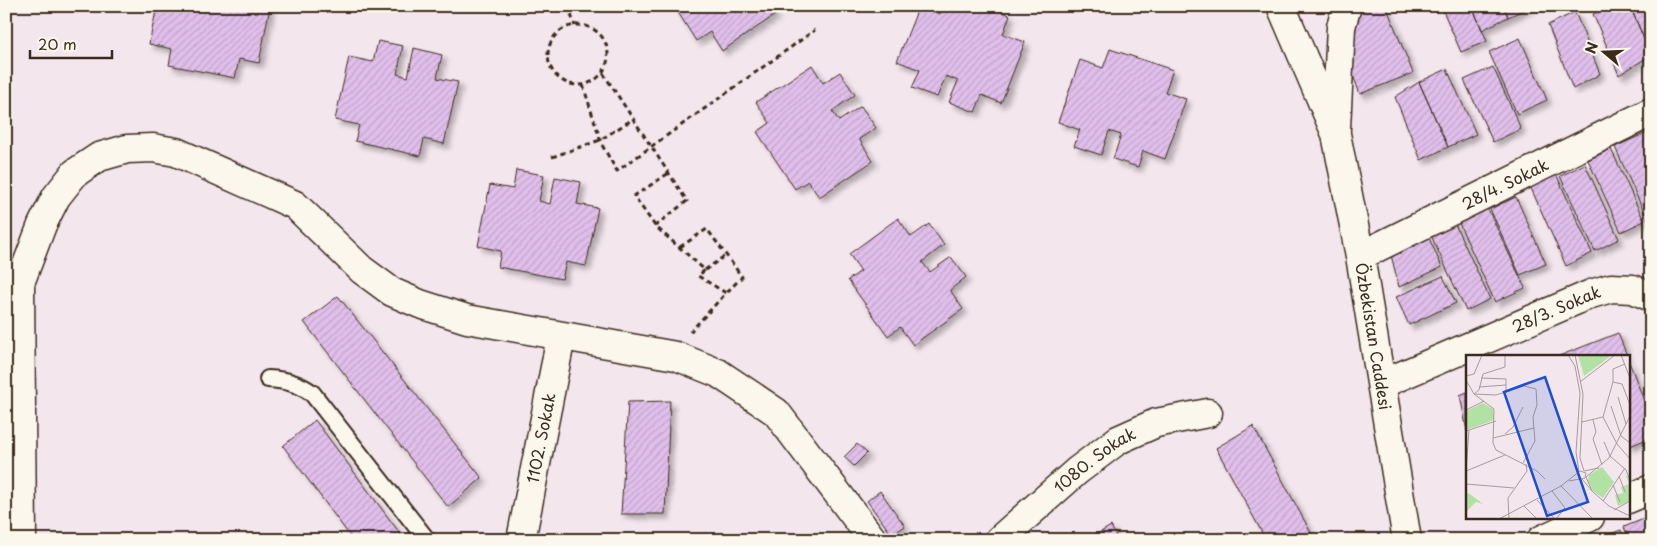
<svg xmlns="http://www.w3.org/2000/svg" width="1657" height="546" font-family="'Playpen Sans',sans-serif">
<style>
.building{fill:url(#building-hatch);stroke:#3b2a1e;filter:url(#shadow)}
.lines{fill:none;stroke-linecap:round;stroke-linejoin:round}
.service-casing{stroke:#3b2a1e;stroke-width:20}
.minor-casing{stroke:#3b2a1e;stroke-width:31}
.secondary-casing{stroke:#3b2a1e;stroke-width:31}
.path{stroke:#3b2a1e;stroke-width:3;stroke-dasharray:5 4;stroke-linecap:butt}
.service{stroke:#fbf7ec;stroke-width:16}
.minor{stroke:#fbf7ec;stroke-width:28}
.secondary{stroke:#fbf7ec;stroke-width:28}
.labels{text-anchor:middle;stroke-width:4.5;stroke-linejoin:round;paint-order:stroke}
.street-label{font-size:16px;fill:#3b2a1e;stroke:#fbf7ec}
.inset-road{fill:none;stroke:#a99b9a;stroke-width:1}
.view{fill:#1d4ed8;fill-opacity:0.15;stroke:#1d4ed8;stroke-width:2.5}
.inset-edge{fill:none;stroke:#3b2a1e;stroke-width:2.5}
</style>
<defs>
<pattern id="building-hatch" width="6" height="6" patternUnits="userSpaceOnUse" patternTransform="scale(1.25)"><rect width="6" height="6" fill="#e0bfeb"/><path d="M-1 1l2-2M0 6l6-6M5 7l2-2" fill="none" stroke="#c1a4c9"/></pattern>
<filter id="shadow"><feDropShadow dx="4.5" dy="4.5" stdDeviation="2.5" flood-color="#0004"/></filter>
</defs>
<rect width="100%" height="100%" fill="#f3e6ec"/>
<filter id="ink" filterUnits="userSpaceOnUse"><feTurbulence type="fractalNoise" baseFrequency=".02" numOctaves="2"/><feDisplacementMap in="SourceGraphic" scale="10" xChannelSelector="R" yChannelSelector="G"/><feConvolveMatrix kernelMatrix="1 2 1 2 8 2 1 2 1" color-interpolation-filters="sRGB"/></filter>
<g filter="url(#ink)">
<!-- building -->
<path class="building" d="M157 6H270L259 63 239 59 235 78 169 65 172 49 149 44Z
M674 6H769L775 15 722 51 710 32 696 41Z
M919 6 940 14 943 6H987L1010 15 1003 34 1025 42 1001 103 982 95 975 112 949 102 958 81 946 76 937 97 912 88 920 70 897 61Z
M1372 6H1386L1413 73 1360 94 1345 54 1349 19Z
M1441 6H1472L1487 41 1461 52Z
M1472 6H1504L1508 17 1482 30Z
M1504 6H1533L1508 17Z
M1613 6H1630L1651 55 1619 75 1593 14Z
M1630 6H1651V55Z
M1575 12 1600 74 1573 89 1548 25Z
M1520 38 1547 100 1517 114 1489 52Z
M378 41 403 46 397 74 408 77 414 48 442 55 437 78 458 82 444 144 424 139 420 156 355 141 359 125 335 120 349 57 373 62Z
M1110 49 1173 70 1165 92 1186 99 1165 159 1143 151 1138 167 1113 159 1121 135 1109 131 1101 155 1074 146 1080 130 1058 122 1080 60 1103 68Z
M812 65 823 83 840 72 855 95 832 111 839 121 861 106 876 128 859 139 873 161 819 197 808 181 795 189 757 132 770 123 756 102Z
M1493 67 1521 129 1493 142 1464 80Z
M1447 69 1476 134 1448 147 1419 82Z
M1419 82 1448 147 1421 160 1395 97Z
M1646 133 1651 144V219L1648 221 1615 147Z
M1611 149 1644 221 1621 232 1588 160Z
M1585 164 1619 239 1595 251 1560 176Z
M516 170 544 175 539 201 550 204 555 177 581 182 577 204 598 208 586 266 566 262 562 279 498 267 501 251 478 246 490 185 513 189Z
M1556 174 1592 253 1566 266 1530 186Z
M1516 197 1546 264 1520 275 1490 209Z
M1487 207 1525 288 1495 302 1458 221Z
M898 218 911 237 929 224 944 245 922 262 930 272 951 257 966 277 950 290 963 309 913 345 900 327 888 336 848 280 861 271 849 254Z
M1453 220 1490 299 1466 311 1429 231Z
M1428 236 1442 267 1399 287 1391 255Z
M1443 276 1456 303 1409 325 1396 297Z
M338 296 482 478 448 507 304 322Z
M1618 333 1627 356H1559Z
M1628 359 1651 419V437L1628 447Z
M1467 392V431L1460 395Z
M670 401 665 514H621L628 402Z
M315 420 405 540H353L283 446Z
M1253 426 1315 540H1266L1216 448Z
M857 444 867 453 854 466 844 457Z
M880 491 905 526 892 535 867 501Z
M1651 516V540H1629L1624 527Z
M1111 526 1118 540H1087Z
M1590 529 1594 540H1565Z
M1621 530 1625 540H1597V539Z"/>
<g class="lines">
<defs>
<path id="service" d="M268 379C285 380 298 383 312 393L427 540"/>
<g id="minor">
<path id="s1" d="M1360 256 1651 112"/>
<path id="s2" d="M1382 384 1591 294 1611 288 1633 289 1651 297"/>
<path d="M1628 499 1651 489"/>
<path d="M22 540 20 283 42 225 56 197 75 173 99 157 127 149 153 148 176 152 295 205 362 270 392 292 420 304 467 319 676 356 718 373 776 412 873 540"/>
<path id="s3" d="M521 540 561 337"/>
<path id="s4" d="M999 540 1077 471 1118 440 1156 423 1208 413"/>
<path d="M1541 540 1590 517"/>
</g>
<g id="secondary">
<path id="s5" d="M1281 6 1336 134 1360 256 1407 540"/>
<path d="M1336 128 1341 27 1347 6"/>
</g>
</defs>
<!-- service casing -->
<use href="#service" class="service-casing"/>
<!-- minor casing -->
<use href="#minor" class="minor-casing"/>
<!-- secondary casing -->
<use href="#secondary" class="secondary-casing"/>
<!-- path -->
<path class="path" d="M568 6 575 26
M548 55a30 30 0 1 1 60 0a30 30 0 1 1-60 0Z
M603 73 687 201 655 226 705 270 698 276 726 293 690 332
M583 85 602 145 617 171 815 30
M552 157 600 140 633 119
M655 226 634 196 669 173
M680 247 707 229 742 277 726 293
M705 270 726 255"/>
<!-- service -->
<use href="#service" class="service"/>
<!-- minor -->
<use href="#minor" class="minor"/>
<!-- secondary -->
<use href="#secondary" class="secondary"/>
</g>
</g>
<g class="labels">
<!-- street labels -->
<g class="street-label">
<text dy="6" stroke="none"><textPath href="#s1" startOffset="162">28/4. Sokak</textPath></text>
<text dy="6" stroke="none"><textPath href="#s2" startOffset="190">28/3. Sokak</textPath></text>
<text dy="6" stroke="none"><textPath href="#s5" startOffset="345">Özbekistan Caddesi</textPath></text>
<text dy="6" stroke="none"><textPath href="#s3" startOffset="104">1102. Sokak</textPath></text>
<text dy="6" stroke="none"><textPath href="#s4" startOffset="125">1080. Sokak</textPath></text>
</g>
</g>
<!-- overview -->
<g transform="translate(1466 355)">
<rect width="164" height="164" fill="#f3e6ec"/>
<path d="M112 0H146L118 21ZM17 48 27 54 28 65 0 75V56ZM136 112 148 127 137 143 127 136 122 126 123 120ZM164 120V146L152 151 149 140 157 138 155 132 163 129 160 121ZM0 138 4 139 17 149 10 147 0 157Z" fill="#b1e2a3"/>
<path class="inset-road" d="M102 0 109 11 114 38 110 97 113 117M109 0 117 39 114 103 118 116 133 113M155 0 164 23M159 9 147 14V27L137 62 151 89 164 104M0 21 8 19 16 0M15 23 40 24V30M0 25 8 39 28 54 27 88 30 95 71 116 79 124M114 27 149 0M147 27 156 29 164 50M13 32 40 30V38M8 39 30 40 58 31 70 34 71 50 67 62 69 86 57 108M8 39 13 35 17 19 39 12V0M152 42 160 69M145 51 155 81 164 88M0 55 18 46M127 65 130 77 127 84 136 110M116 67 137 62M0 76 30 66M39 79 47 72 57 52M27 83 68 73M138 87 144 101 160 115 164 125M0 116 39 100M0 116 3 75M153 121 159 137M116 124 126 136 120 122 143 103 164 61M0 129 48 133M147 130 154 147M95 131 127 164M86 136 99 153 90 164M126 136 143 151 164 161M71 145 89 164M137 146 159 113M58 151 71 164M148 155 164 146M33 164 95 131 114 116 120 118 119 123 103 126M43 164 42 143 61 116 60 109"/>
<path class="view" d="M79 22 122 147 81 161 38 37Z"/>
<rect width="164" height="164" class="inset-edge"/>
</g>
<!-- margin -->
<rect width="1657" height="546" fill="none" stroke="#fbf7ec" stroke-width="25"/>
<rect x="12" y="12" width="1632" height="521" fill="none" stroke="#3b2a1e" stroke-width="2" filter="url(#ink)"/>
<!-- north arrow -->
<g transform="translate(1604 52) rotate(289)" stroke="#fbf7ec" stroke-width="4" paint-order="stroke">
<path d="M0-4L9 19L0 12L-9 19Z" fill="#3b2a1e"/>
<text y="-8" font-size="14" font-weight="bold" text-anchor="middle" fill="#3b2a1e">N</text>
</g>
<!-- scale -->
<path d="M30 50v8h82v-8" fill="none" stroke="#3b2a1e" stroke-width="2.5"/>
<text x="38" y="50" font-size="15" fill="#3b2a1e" stroke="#fbf7ec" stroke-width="4" paint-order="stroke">20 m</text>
</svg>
